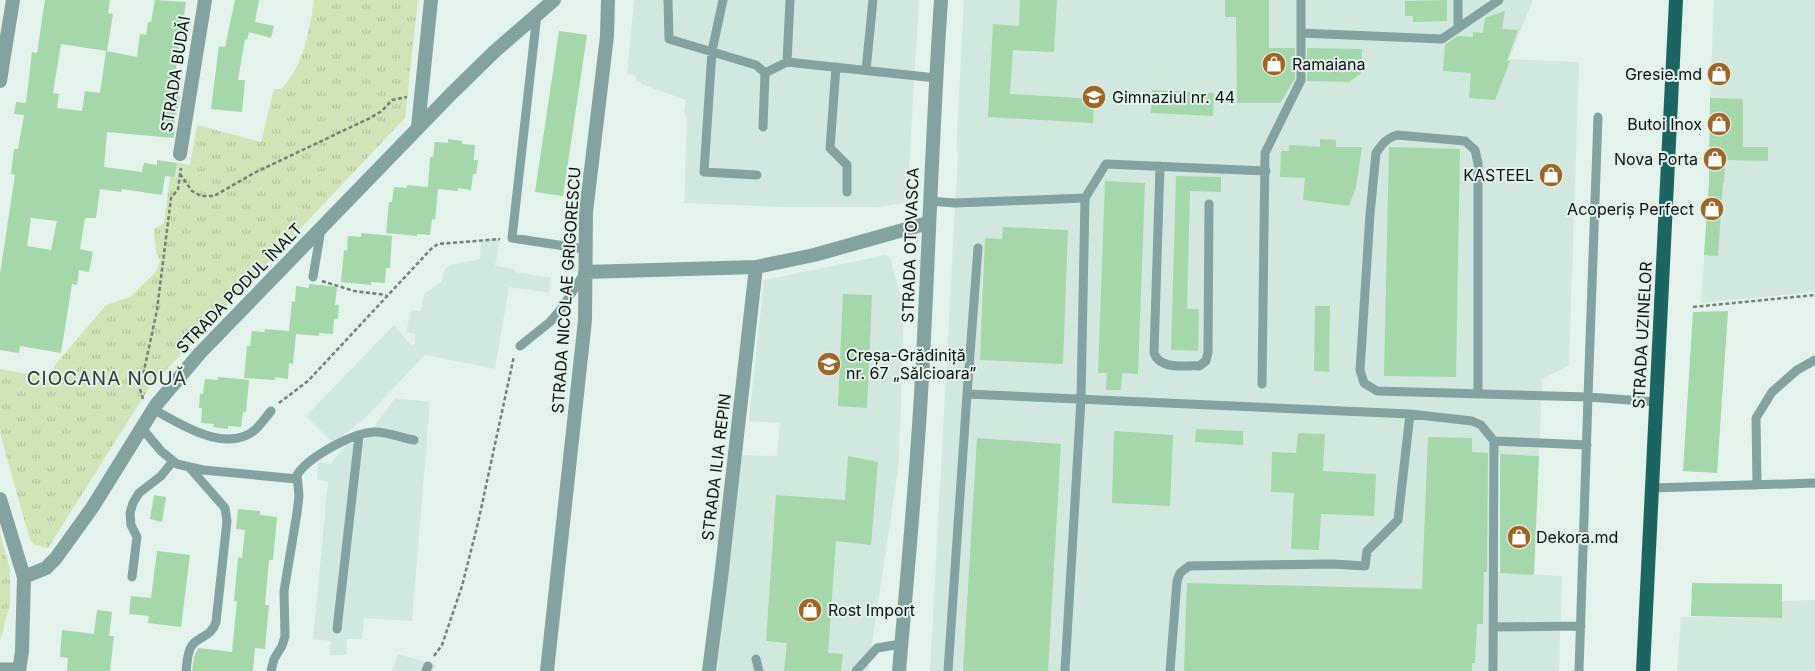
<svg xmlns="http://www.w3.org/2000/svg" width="1815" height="671" font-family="Inter,sans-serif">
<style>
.built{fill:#d2e8df}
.park{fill:url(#park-tufts)}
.building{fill:#a4d7aa;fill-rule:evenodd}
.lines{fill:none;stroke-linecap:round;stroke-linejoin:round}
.path{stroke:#757f7b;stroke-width:2.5;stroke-dasharray:4 2.5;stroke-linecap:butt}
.service{stroke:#82a3a0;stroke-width:9}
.minor{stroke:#82a3a0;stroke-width:14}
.tertiary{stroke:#82a3a0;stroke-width:14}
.primary{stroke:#1c6560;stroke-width:14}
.labels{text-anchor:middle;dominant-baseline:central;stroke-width:4;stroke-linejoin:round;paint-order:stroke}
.poi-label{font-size:16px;fill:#0b100e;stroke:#e4f2ec;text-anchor:start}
.street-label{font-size:16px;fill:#0b100e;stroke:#e4f2ec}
.quarter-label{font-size:19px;letter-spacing:1px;fill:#303b36;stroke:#e4f2ec}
</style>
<defs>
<pattern id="park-tufts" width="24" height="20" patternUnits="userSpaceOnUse" patternTransform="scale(1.25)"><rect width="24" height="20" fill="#d0e4b6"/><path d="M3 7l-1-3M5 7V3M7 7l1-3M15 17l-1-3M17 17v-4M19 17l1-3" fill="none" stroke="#b1c39b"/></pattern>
</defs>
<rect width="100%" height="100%" fill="#e4f2ec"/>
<path class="built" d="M 634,0 L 919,0 L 907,203 L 877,207 L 784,207 L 684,203 L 687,117 L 684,111 L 686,100 L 641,84 L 641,82 L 636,81 L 636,75 L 627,74 Z
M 964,0 L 1533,0 L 1509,59 L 1579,62 L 1569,366 L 1542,379 L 1539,456 L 1494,454 L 1493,572 L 1562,576 L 1559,671 L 930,671 L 958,152 L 956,151 Z
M 1714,0 L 1815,0 L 1815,292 L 1701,303 L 1709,183 L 1710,98 Z
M 500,238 L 495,266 L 515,269 L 515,272 L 551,278 L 549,293 L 509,287 L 495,369 L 425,355 L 364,419 L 333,443 L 306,416 L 394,325 L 411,345 L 415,344 L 415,334 L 406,332 L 411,310 L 421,311 L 424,294 L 441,282 L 445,269 L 451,265 L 480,259 L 481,241 Z
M 886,255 L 890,258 L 904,307 L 899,462 L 868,671 L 717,671 L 742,455 L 777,456 L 780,423 L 749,421 L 764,280 Z
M 395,398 L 430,402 L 412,621 L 364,618 L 362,639 L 347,639 L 346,655 L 330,655 L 331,641 L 313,639 L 328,482 L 317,480 L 318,462 L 330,464 L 348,444 L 364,441 Z
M 1815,600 L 1815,671 L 1677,671 L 1681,617 L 1781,618 L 1782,601 Z
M 398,654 L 436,665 L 433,671 L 392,671 Z"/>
<path class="park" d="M 314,0 L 418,0 L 405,118 L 149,388 L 48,548 L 35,545 L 30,540 L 0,433 L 0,369 L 48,378 L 54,371 L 55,365 L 106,305 L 130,297 L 156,272 L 160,260 L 156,252 L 154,229 L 164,223 L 170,177 L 176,177 L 178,163 L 190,165 L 197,125 L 261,142 L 274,89 L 281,89 C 303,69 310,28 314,0 Z
M 0,532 L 10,570 L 10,604 L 0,641 Z"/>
<path class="building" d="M 45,0 L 110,0 L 108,13 L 113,14 L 107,51 L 61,44 L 53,93 L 59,94 L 57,108 L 82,111 L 85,91 L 100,93 L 106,51 L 137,57 L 140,34 L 146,35 L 148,22 L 151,22 L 155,0 L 186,2 L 172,95 L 180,97 L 174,125 L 175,125 L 174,138 L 107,132 L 104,167 L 142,172 L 144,163 L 157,165 L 157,160 L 177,163 L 175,177 L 165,176 L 162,195 L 122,189 L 121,192 L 100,189 L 96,218 L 85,218 L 80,249 L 93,252 L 89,272 L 79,270 L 77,285 L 72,284 L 61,353 L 20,346 L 19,353 L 0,350 L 0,274 L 15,175 L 11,174 L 14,149 L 18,149 L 24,115 L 14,114 L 16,102 L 26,103 L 32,52 L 37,53 ZM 31,218 L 57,221 L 51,250 L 27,246 Z
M 235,0 L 259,0 L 255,22 L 274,26 L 271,38 L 249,32 L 247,40 L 245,39 L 238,80 L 245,80 L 242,112 L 211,109 L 219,46 L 225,47 Z
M 1020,0 L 1057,0 L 1054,52 L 1013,50 L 1010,94 L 1094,99 L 1093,123 L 988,117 L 993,24 L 1019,26 Z
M 1225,0 L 1269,0 L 1269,48 L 1295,48 L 1295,79 L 1280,103 L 1237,103 L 1236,17 L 1225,17 Z
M 1447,0 L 1447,21 L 1413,22 L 1413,16 L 1405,16 L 1405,1 Z
M 1505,11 L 1502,29 L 1518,30 L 1507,61 L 1510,61 L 1495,100 L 1469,98 L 1471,73 L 1443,71 L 1445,45 L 1457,36 L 1473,37 L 1473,32 L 1483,33 L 1485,18 Z
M 559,31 L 587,35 L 563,196 L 535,192 Z
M 1307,48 L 1362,49 L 1361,73 L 1349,82 L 1307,81 Z
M 1152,90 L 1214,93 L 1213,116 L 1151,113 Z
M 1710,98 L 1743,99 L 1743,147 L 1768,147 L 1768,161 L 1725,160 L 1724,183 L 1723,183 L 1718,256 L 1704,255 L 1709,183 Z
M 448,139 L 462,141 L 462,144 L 475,145 L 474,160 L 478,160 L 476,174 L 473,174 L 471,190 L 458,188 L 458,191 L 438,189 L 435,220 L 432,219 L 430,235 L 417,234 L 417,236 L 386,233 L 389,202 L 392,202 L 394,187 L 407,188 L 407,185 L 428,187 L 430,157 L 433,157 L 435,142 L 448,143 Z
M 1320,139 L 1336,140 L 1336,147 L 1362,147 L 1356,187 L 1349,206 L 1303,200 L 1305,178 L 1280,177 L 1281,151 L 1289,151 L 1289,145 L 1320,147 Z
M 1389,147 L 1460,149 L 1456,377 L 1384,376 Z
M 1176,176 L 1221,177 L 1221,192 L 1190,191 L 1187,309 L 1199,309 L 1198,351 L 1171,350 Z
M 1105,181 L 1145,183 L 1138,374 L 1122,373 L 1121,390 L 1106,390 L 1107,373 L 1098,373 Z
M 1003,227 L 1068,230 L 1063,364 L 980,360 L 985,238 L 1002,239 Z
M 361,233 L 392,236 L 390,268 L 386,268 L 385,283 L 371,282 L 371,285 L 341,282 L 344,250 L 347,251 L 348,236 L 361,237 Z
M 309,284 L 337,287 L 335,305 L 339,305 L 338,319 L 334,319 L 333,334 L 319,333 L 319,336 L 296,334 L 293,364 L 289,363 L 288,379 L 275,377 L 275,380 L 244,378 L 247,346 L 250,346 L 252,331 L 264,332 L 265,329 L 289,331 L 292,301 L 295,302 L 296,286 L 309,288 Z
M 843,294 L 872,295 L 867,408 L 838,406 Z
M 1315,306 L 1330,306 L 1329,372 L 1314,371 Z
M 1728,311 L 1717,473 L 1683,471 L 1693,312 Z
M 218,377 L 249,380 L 246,412 L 243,412 L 241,427 L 228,426 L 228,429 L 213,427 L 214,424 L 201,423 L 202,408 L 199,408 L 200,394 L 203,394 L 205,379 L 218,380 Z
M 1196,429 L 1243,431 L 1243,445 L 1195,442 Z
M 1114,431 L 1173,435 L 1170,506 L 1112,503 Z
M 1298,433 L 1325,434 L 1323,471 L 1376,474 L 1374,516 L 1321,514 L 1319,550 L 1291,549 L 1294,493 L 1271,492 L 1272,452 L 1296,453 Z
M 1428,437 L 1472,438 L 1472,452 L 1488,453 L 1487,572 L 1484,572 L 1483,624 L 1477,624 L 1475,663 L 1472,663 L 1472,671 L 1184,671 L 1187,583 L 1422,589 Z
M 977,438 L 1061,444 L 1048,671 L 963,671 Z
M 1500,454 L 1539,456 L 1534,575 L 1500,573 Z
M 848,456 L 878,462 L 871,545 L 836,541 L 828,653 L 843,654 L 841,671 L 784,671 L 787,643 L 766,641 L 776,495 L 845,500 Z
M 154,495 L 166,497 L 162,522 L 150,519 Z
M 238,509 L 260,511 L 260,515 L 277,517 L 273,560 L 269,560 L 265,605 L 269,605 L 265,649 L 255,648 L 253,671 L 192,671 L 194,657 L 198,648 L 232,652 L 237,601 L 234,601 L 238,557 L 242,558 L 245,530 L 236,529 Z
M 157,551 L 190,555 L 181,627 L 148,623 L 149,616 L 129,614 L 131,596 L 151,598 Z
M 1692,583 L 1782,584 L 1782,618 L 1691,616 Z
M 97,610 L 112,612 L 109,636 L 114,636 L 110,671 L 67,671 L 68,658 L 60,657 L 62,630 L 94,634 Z"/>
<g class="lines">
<path class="path" d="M 180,174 L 192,191 L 201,196 L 214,196 L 254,173 L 370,118 L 382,111 L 392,100 L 407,97
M 322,281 L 354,291 L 386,295
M 1693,307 L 1815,295
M 143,399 L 140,389 L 157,310 L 171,198 L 178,189 L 181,168
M 279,403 L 308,381 L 431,249 L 438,244 L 500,239
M 434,656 L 442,645 L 462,586 L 478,523 L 514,356"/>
<path class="service" d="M 668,0 L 669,39 L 756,65 L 765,73
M 723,0 L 712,51 L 704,172 L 757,175
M 1301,0 L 1301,33 L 1442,39 L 1499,0
M 537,14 L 512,238 L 585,249
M 1458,28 L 1458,0
M 787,62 L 790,0
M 836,67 L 830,148 L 847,165 L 847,192
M 866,70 L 873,0
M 763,127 L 765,73 L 787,62 L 936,78
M 1160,166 L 1154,353 C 1160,370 1184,365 1199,366 L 1206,361 L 1208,352 L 1209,204
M 929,201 L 955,203 L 1085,198
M 978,248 L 967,394 L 1410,414 L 1472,421 L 1481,425 L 1494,441 L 1493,671
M 313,277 L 321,229
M 520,346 L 550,322 L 562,308 L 585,272
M 1262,384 L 1265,153 L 1301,80 L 1301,33
M 1478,394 L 1478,163 L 1475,150 L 1465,141 L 1397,135 C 1387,138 1382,144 1376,153 L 1370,214 L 1360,370 L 1364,383 L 1377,391 L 1588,397 L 1598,117
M 153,409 C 180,424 227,455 256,429 C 261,424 266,417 271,411
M 141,427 L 161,451 L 177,464 L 203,470 L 297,479
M 1494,441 L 1587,445
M 1757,485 L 1756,418 L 1772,392 L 1797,370 L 1815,360
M 1652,488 L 1815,483
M 132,577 L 137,537 L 131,525 L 130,513 L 133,503 L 139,493 L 161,476 L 173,461
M 1493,627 L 1581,626
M 337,629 L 359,436
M 756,659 L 759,671
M 0,667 L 20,667
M 186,671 C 187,664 187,654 191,647 C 197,636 211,638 216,622 L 227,521 L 225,508 L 190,468
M 271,671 L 274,659 L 282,646 L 285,636 L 284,591 L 297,513 L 299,496 L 297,475 C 308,457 354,432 375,432 C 388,432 402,438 414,440
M 426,671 L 428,666
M 856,671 L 877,648 L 901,644
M 948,671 L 967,394
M 1065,671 L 1081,399 L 1085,198 L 1106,164 L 1266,171
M 1170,671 L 1177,581 L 1180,573 L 1189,566 L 1333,564 L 1365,566 L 1367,551 L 1398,520 L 1410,414
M 1579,671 L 1588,397 L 1657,402"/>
<path class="minor" d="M 0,81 L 13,0
M 418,127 L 431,0
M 180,154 L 205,0
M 585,272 L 756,267 L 814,255 L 928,223
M 0,499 L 24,577 L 22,651 L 19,671
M 24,577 L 46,568 L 56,558 L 92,508 L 156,405 L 200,353 L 451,94 L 495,51 L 554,0
M 547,671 L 585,320 L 586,212 L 607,36 L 608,0
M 709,671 L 721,578 L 756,267"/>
<path class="tertiary" d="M 899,671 C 908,567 918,463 923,358 C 929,239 933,119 941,0"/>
<path class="primary" d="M 1643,671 L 1676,0"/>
</g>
<defs>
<g id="shop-disc" transform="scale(1.25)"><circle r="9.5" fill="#a06625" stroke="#e4f2ec"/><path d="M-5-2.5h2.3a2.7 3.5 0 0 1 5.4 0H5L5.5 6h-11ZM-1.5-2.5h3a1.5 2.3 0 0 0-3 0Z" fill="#fff"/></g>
<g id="school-disc" transform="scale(1.25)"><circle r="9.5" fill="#a06625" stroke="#e4f2ec"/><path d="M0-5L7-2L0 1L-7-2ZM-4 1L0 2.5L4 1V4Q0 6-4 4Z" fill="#fff"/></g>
</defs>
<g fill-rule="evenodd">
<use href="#shop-disc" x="1274" y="64"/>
<use href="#shop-disc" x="1719" y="74"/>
<use href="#school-disc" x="1094" y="97"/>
<use href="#shop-disc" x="1719" y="124"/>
<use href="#shop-disc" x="1715" y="159"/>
<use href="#shop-disc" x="1551" y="175"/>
<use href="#shop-disc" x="1712" y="209"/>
<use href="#school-disc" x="829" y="364"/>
<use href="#shop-disc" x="1519" y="537"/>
<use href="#shop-disc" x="810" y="610"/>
</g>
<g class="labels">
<g class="poi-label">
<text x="1292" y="64">Ramaiana</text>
<text x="1702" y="74" text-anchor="end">Gresie.md</text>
<text x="1112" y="97">Gimnaziul nr. 44</text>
<text x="1702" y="124" text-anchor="end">Butoi Inox</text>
<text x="1698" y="159" text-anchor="end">Nova Porta</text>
<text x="1534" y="175" text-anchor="end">KASTEEL</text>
<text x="1694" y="209" text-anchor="end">Acoperiș Perfect</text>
<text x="846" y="355">Creșa-Grădiniță<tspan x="846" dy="18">nr. 67 „Sălcioara”</tspan></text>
<text x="1536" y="537">Dekora.md</text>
<text x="828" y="610">Rost Import</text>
</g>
<g class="street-label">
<text transform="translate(175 74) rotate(-81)">STRADA BUDĂI</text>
<text transform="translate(910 245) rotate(-88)">STRADA OTOVASCA</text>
<text transform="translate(239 288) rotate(-46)">STRADA PODUL ÎNALT</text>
<text transform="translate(566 290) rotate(-86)">STRADA NICOLAE GRIGORESCU</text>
<text transform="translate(1642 335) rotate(-87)">STRADA UZINELOR</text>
<text transform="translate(716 467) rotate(-83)">STRADA ILIA REPIN</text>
</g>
<g class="quarter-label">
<text x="107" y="378">CIOCANA NOUĂ</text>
</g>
</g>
</svg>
